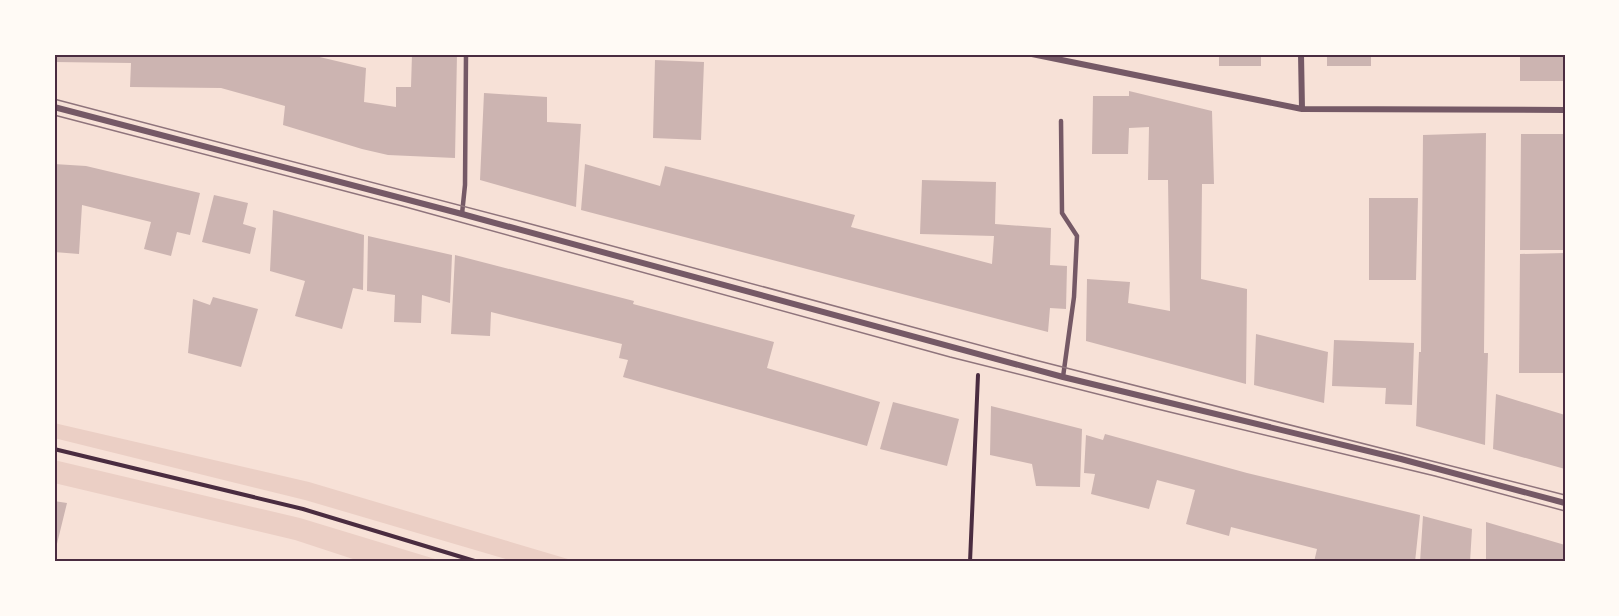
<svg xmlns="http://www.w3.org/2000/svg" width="1619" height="616" font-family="Signika,sans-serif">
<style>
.green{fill:#ebcfc5}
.building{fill:#ccb4b1}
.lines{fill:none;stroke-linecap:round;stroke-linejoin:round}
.path{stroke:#4a2c40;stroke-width:4}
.service{stroke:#755966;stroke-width:4.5}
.minor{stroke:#755966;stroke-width:6}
.tram{stroke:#8f747c;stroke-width:1.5}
.neatline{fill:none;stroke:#4a2c40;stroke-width:2}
</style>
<rect width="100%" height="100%" fill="#f7e1d7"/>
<path class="green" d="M 54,423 L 309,482 L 578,562 L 516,562 L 305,500 L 54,438 Z
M 54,460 L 300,518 L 445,562 L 362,562 L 295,540 L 54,483 Z"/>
<path class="building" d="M 54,54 L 307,54 L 366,68 L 364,102 L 396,107 L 396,87 L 411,87 L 412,54 L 457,54 L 455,158 L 388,155 L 362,149 L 283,125 L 285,106 L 221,88 L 130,87 L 131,63 L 54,62 Z
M 1219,54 L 1261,54 L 1261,66 L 1219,66 Z
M 1327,54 L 1371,54 L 1371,66 L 1327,66 Z
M 1520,54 L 1565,54 L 1565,81 L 1520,81 Z
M 655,60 L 704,62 L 701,140 L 653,138 Z
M 1129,91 L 1212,111 L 1214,184 L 1202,184 L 1201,279 L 1247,289 L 1246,384 L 1086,341 L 1087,279 L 1130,282 L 1128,303 L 1170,311 L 1168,180 L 1148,180 L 1149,127 L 1129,128 L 1128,154 L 1092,154 L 1093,96 L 1129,96 Z
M 484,93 L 547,97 L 547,122 L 581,124 L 576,207 L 480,180 Z
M 1486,133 L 1484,353 L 1488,353 L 1485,445 L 1416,426 L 1419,352 L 1421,352 L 1423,135 Z
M 1521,134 L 1565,134 L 1565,250 L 1520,250 Z
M 54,164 L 86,166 L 200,193 L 190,235 L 177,232 L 171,256 L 144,249 L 151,222 L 82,205 L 79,254 L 54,252 Z
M 585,164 L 660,186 L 665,166 L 855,215 L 851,227 L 992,264 L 994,236 L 920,234 L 922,180 L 996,182 L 995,224 L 1051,228 L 1050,265 L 1067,266 L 1066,309 L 1050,308 L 1048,332 L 581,210 Z
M 214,195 L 248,203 L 243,224 L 256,228 L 250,254 L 202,242 Z
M 1369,198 L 1418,198 L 1416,280 L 1369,280 Z
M 273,210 L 364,235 L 363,290 L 353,288 L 342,329 L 295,316 L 305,281 L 270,271 Z
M 368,236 L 452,255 L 450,303 L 422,295 L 421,323 L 394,322 L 395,295 L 367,291 Z
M 1565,253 L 1565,373 L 1519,373 L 1520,254 Z
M 455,255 L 634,301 L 633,304 L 774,342 L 767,368 L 880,402 L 867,446 L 623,377 L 628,360 L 619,358 L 622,344 L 491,312 L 490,336 L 451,334 Z
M 213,297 L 258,309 L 241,367 L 188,353 L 193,299 L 210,305 Z
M 1256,334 L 1328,352 L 1324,403 L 1254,385 Z
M 1334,340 L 1414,343 L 1412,405 L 1385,404 L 1386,388 L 1332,386 Z
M 1496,394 L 1565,415 L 1565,469 L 1493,449 Z
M 893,402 L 959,419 L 947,466 L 880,449 Z
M 991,406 L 1082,429 L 1080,487 L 1036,486 L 1032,464 L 990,455 Z
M 1105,434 L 1247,473 L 1420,515 L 1415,562 L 1314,562 L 1317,549 L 1231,527 L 1229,536 L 1186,524 L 1195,490 L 1157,480 L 1149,509 L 1091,494 L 1095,474 L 1084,473 L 1086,435 L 1103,440 Z
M 54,501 L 67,503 L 55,552 L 54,552 Z
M 1423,516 L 1472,529 L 1470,562 L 1420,562 Z
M 1486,522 L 1565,545 L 1565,562 L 1486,562 Z"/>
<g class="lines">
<path class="path" d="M 54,449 L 303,509 L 478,562
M 970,562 L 978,375"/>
<path class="service" d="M 1061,121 L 1062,213 L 1077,236 L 1074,297 L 1063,377
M 462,214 L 465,185 L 466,54"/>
<path class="minor" d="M 1032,54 L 1302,109 L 1565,110
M 1301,54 L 1302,109
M 54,107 L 462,214 L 1063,377 L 1401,459 L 1565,503"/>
<path class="tram" d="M 54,99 L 527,223 L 1035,360 L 1565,495
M 54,115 L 402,206 L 950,357 L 1149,407 L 1435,476 L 1565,511"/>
</g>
<rect width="1619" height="616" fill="none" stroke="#fffaf5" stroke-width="111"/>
<rect x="56" y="56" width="1508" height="504" class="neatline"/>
</svg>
